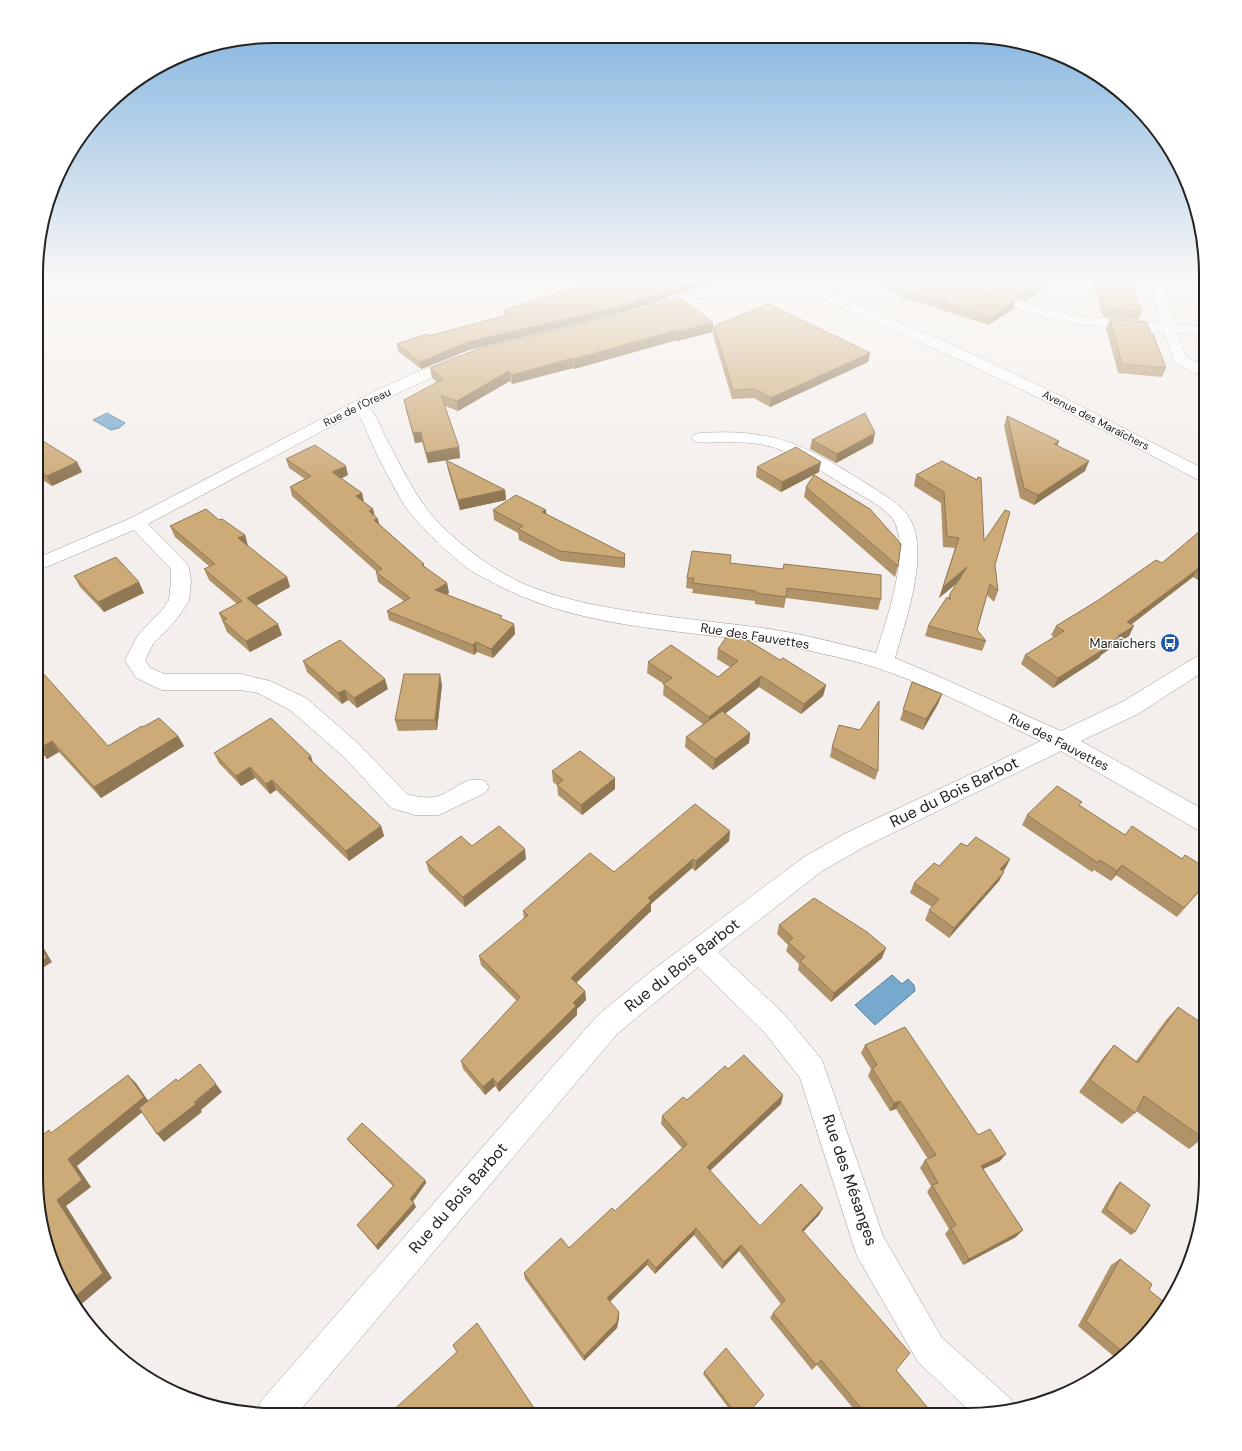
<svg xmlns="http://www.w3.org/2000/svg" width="1242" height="1451" font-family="'DM Sans',sans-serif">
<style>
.water{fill:#77a9ce;stroke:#5e819a}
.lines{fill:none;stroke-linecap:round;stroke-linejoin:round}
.minor-casing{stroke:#a19d9a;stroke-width:1}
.minor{fill:#fff;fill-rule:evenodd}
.wall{fill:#b09368}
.shaded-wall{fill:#907855}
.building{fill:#cdab79;stroke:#907855}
.labels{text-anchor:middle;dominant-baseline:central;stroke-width:3;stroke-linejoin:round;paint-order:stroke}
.far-street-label{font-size:11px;fill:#252322;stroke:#fff}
.street-label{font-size:13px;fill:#252322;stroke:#fff}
.poi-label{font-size:13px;fill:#252322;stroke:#fff;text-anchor:end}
.near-street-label{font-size:16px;fill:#252322;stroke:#fff}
.rim{fill:none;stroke:#252322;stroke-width:2}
</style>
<rect width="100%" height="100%" fill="#f4efec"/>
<path class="water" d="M 107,413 L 125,423 L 119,428 L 111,430 L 93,420 Z
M 892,975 L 902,984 L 908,979 L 914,985 L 915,991 L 875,1025 L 855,1005 Z"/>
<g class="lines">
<g class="minor-casing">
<path id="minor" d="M 727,280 L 746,280 L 745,283 L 659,312 L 649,312 L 647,309 L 649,306 Z
M 780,280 L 798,280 L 951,344 L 1057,394 L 1206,470 L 1206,482 L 1200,481 C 1064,408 925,340 781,283 Z
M 937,280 L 956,280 L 1045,309 L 1077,316 L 1161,323 L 1149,280 L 1161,280 L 1175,324 L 1206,327 L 1206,335 L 1178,333 L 1186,357 L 1206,367 L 1206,375 L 1195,373 L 1174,362 L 1164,332 L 1077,324 L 1036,315 L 938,283 Z
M 458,356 L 463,357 L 465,360 L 463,363 L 368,407 C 378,416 381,429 387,440 C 405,473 420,508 449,533 C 471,553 496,571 524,584 C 545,593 568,599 590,604 C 644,615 700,620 755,627 C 796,632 837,643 876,653 C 886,622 913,546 892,518 C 881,504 854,492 839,482 C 815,468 791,450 764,445 C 750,442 735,442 721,442 C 712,442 703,444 694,441 L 692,438 L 694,435 L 700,433 C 730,431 759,432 788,442 C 821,453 859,479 889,498 C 899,505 907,512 912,523 C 928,558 905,622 895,658 L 940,677 L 1061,731 L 1122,702 L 1199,655 L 1206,653 L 1206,670 L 1138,714 L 1081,741 L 1206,811 L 1206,833 L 1198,830 L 1061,751 L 864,847 L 822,871 L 718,952 L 785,1015 L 822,1060 L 883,1236 L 942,1338 L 1011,1399 L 1015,1409 L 974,1415 L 918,1362 L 857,1256 L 853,1244 L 800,1078 L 765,1033 L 698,967 L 617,1034 L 297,1414 L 256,1414 L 261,1401 L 597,1016 L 650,972 L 804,857 L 846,833 L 1041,741 C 975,710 909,673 837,657 C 810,651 782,644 755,641 C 666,629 570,626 490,581 C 482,577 473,573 466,567 C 446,551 412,520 400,498 C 389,478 378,458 369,437 C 365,428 363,419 356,413 L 148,524 L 187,564 L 189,568 L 191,581 L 189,601 L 176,620 L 153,644 L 145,660 L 150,668 L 165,674 L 241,674 L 270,681 L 306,698 L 360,745 L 407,794 C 416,797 426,798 435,797 C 453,793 465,774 485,781 L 489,787 L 485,793 L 439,815 L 415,815 L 391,808 L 344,757 L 290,710 L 258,693 L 241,690 L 162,690 L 155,687 L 136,678 L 125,660 L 138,635 L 162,610 L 169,600 L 171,581 L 171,569 L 134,530 L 37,571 L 37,558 L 131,518 L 371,393 L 412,374 Z"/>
</g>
<use href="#minor" class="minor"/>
</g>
<path class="wall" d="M 620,280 L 710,280 L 709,283 L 667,297 L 667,299 L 618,314 L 469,350 L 421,369 L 398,351 L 397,344 L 504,316 L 504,310 L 596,288 Z
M 867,280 L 949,280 L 1013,309 L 988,325 L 899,296 L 899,294 Z
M 961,280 L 1055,280 L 1025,301 Z
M 1092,280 L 1129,280 L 1142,312 L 1138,320 L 1103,317 Z
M 1110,319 L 1166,368 L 1162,377 L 1118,373 L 1106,328 Z
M 713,322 L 713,332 L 677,341 L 677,340 L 574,369 L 573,368 L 512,384 L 510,381 L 458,411 L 445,406 L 459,447 L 460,458 L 428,463 L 422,442 L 415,443 L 406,410 L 404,400 L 437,382 L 432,378 L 430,368 Z
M 714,326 L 870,353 L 868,362 L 770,407 L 754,398 L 732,399 L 713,335 Z
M 1007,416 L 1058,446 L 1089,461 L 1085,471 L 1034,505 L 1020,498 L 1004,426 Z
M 38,438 L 77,462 L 82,472 L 52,486 L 38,477 Z
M 812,440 L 873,443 L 836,463 L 810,449 Z
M 286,459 L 348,475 L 341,478 L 362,493 L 364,502 L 373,509 L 375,516 L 379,524 L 424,564 L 424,567 L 447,583 L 449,593 L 446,594 L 502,620 L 514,624 L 515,634 L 493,658 L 477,652 L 474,655 L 389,620 L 387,611 L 404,601 L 378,582 L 376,572 L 377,572 L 292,496 L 290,487 L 305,479 L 289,468 Z
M 446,460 L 505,490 L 506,500 L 460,510 L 448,470 Z
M 942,461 L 984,541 L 995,565 L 998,591 L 994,602 L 987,595 L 977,630 L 986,641 L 982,651 L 925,636 L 928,626 L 948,598 L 950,594 L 956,584 L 939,598 L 955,548 L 943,547 L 941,503 L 914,486 L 916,475 Z
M 757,467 L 819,472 L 781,492 L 756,477 Z
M 806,487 L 898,566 L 895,577 L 804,497 Z
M 493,510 L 546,510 L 546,514 L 625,554 L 625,565 L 624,568 L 561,561 L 519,540 L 518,533 L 494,520 Z
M 219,520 L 245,535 L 248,546 L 287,577 L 290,587 L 256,606 L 282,635 L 250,652 L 227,632 L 219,613 L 237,604 L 209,580 L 204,569 L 210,567 L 175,537 L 170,526 Z
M 1206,526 L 1206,573 L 1198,580 L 1193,577 L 1131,625 L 1129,636 L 1116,644 L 1114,646 L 1101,655 L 1099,658 L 1053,688 L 1021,664 L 1025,655 L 1054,637 L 1051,635 L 1056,626 L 1162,563 Z
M 730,563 L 881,599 L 878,610 L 786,598 L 784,608 L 755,604 L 755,601 L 692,593 L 693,589 L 686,588 L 687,578 Z
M 74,576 L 144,593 L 104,612 L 80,587 Z
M 718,649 L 780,660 L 826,685 L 823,696 L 801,714 L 759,687 L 725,714 L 750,733 L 749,743 L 713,770 L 685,747 L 686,737 L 703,724 L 663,695 L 664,684 L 647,673 L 648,662 L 718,677 L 730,667 L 717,659 Z
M 303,661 L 388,689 L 357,708 L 348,700 L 342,704 L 307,672 Z
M 37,665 L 43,673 L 108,746 L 143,727 L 178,736 L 184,746 L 101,798 L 59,752 L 47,759 L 37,746 Z
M 912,682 L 942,694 L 938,704 L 923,730 L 900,720 Z
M 442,685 L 437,730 L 398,731 L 395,720 Z
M 832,747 L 878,771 L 875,780 L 830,757 Z
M 214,753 L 313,763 L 381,826 L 384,836 L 349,861 L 276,790 L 270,794 L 255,778 L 241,786 L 219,763 Z
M 552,771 L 615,789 L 582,815 L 558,795 L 557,785 L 553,782 Z
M 1080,806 L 1125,835 L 1206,868 L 1206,884 L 1177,917 L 1116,875 L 1111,881 L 1094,870 L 1092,872 L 1022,825 L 1027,815 Z
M 730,831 L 729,841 L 695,871 L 692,868 L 651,904 L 651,911 L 576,982 L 585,991 L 586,1000 L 577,1009 L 577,1015 L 499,1092 L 495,1086 L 485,1095 L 463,1069 L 461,1061 L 517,1001 L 481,965 L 479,956 L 524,919 L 523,911 L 614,872 Z
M 472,846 L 526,859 L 465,907 L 429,872 L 426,862 Z
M 967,846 L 1010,859 L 1005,869 L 1003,871 L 999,881 L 949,938 L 925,920 L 929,910 L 932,907 L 910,893 L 914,883 L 939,866 Z
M 779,925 L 882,958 L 831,1002 L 798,970 L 799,964 L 786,951 L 788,945 L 777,934 Z
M 1178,1007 L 1199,1095 L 1203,1138 L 1189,1149 L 1136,1111 L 1135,1113 L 1122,1124 L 1079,1092 L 1103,1058 L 1114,1045 L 1136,1061 L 1166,1020 Z
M 865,1045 L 978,1135 L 1000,1161 L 983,1169 L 1016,1237 L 963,1265 L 945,1234 L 949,1229 L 927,1192 L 931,1186 L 920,1168 L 925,1160 L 928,1159 L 896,1109 L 890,1111 L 868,1076 L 871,1069 L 861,1053 Z
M 728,1069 L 783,1095 L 781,1104 L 710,1171 L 760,1226 L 819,1215 L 803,1232 L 896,1370 L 933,1414 L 858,1414 L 817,1365 L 812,1370 L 770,1318 L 773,1313 L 781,1304 L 739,1251 L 722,1269 L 694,1235 L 655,1274 L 647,1265 L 610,1302 L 619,1312 L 619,1318 L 617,1328 L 584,1361 L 525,1279 L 524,1273 L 569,1248 L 615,1211 L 682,1148 L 661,1124 L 662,1116 L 687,1100 Z
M 347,1139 L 425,1180 L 426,1183 L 413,1202 L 416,1207 L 378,1250 L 357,1225 L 393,1186 L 350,1143 Z
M 1120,1182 L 1135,1232 L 1131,1235 L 1101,1212 L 1116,1186 Z
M 1120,1259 L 1149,1290 L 1136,1345 L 1118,1360 L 1078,1326 L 1111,1265 Z
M 704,1372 L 748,1414 L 733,1414 L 703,1374 Z"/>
<path class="shaded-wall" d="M 698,280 L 710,280 L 709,283 L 667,297 L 667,299 L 618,314 L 469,350 L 421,369 L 420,362 L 468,342 L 666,291 Z
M 1047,280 L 1055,280 L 1025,301 L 1027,293 Z
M 1015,301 L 1013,309 L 988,325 L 991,318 Z
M 713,322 L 713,332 L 677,341 L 678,332 Z
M 677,330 L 677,340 L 574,369 L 574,359 Z
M 870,353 L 868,362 L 770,407 L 771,398 Z
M 573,358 L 573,368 L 512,384 L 512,375 Z
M 509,371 L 510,381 L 458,411 L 457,401 Z
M 421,432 L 422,442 L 415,443 L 413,433 Z
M 875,433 L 873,443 L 836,463 L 837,454 Z
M 1059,441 L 1056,451 L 1054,444 Z
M 459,447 L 460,458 L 428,463 L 426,453 Z
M 1089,461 L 1085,471 L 1034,505 L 1038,495 Z
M 77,462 L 82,472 L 52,486 L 47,476 Z
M 821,462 L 819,472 L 781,492 L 782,482 Z
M 346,466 L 348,475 L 335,482 L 332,472 Z
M 505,490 L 506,500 L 460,510 L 458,500 Z
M 362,493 L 364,503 L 356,496 Z
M 373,509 L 375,519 L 369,511 Z
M 546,510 L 547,520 L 542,512 Z
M 378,519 L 380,528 L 374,520 Z
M 245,535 L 248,546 L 242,549 L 238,538 Z
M 625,554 L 625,565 L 624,568 L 624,558 Z
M 967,567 L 963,578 L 939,598 L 943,587 Z
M 1199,568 L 1193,577 L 1122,631 L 1127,622 Z
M 1206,568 L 1206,573 L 1198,580 L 1204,570 Z
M 287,577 L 290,587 L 251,608 L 247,598 Z
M 139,582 L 144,593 L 104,612 L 98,602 Z
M 447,583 L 449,593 L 437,600 L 435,590 Z
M 278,624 L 282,635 L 250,652 L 246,641 Z
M 514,624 L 515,634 L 493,658 L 491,649 Z
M 1134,626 L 1129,636 L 1116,644 L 1114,646 L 1101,655 L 1099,658 L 1053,688 L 1058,678 L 1118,636 Z
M 476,642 L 477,652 L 474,655 L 473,645 Z
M 440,674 L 442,685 L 437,730 L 435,720 Z
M 761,676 L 759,687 L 708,727 L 709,717 Z
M 385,679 L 388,689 L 357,708 L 354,698 Z
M 826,685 L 823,696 L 801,714 L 804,704 Z
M 345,690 L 348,700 L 342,704 L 338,693 Z
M 942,694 L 938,704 L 923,730 L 926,719 Z
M 750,733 L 749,743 L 713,770 L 715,759 Z
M 178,736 L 184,746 L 101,798 L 94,787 Z
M 52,741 L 59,752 L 47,759 L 40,748 Z
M 311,756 L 314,766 L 308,758 Z
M 250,767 L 255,778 L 241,786 L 236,776 Z
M 615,778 L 615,789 L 582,815 L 581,805 Z
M 272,780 L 276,790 L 270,794 L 266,784 Z
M 381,826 L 384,836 L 349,861 L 346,851 Z
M 730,831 L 729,841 L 695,871 L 696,861 Z
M 525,849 L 526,859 L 465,907 L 463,897 Z
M 693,859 L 692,868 L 651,904 L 651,911 L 572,987 L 571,978 L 648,898 Z
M 1010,859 L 1005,869 L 995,879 L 1000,869 Z
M 1122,865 L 1116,875 L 1111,881 L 1117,871 Z
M 1004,872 L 999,881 L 949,938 L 954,928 Z
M 37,937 L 52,962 L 36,972 L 36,964 Z
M 886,948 L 882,958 L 831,1002 L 834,993 Z
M 585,991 L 586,1000 L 577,1009 L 577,1015 L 499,1092 L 497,1084 L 573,1003 Z
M 128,1075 L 136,1083 L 151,1105 L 77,1166 L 91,1187 L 66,1206 L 112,1278 L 77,1308 L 71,1300 L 57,1200 L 68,1159 Z
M 493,1078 L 495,1086 L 485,1095 L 483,1087 Z
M 216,1084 L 222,1092 L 201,1110 L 202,1112 L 164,1142 L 157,1134 Z
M 783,1095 L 781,1104 L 705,1175 L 707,1167 Z
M 900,1101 L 896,1109 L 890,1111 L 894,1103 Z
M 1006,1154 L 1000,1161 L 975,1173 L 981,1166 Z
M 425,1180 L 426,1183 L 412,1202 L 410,1199 Z
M 414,1203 L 416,1207 L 378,1250 L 376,1246 Z
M 823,1208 L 819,1215 L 798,1237 L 802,1230 Z
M 696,1228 L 694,1235 L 655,1274 L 656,1268 Z
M 1023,1230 L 1016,1237 L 963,1265 L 969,1259 Z
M 741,1245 L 739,1251 L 722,1269 L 724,1262 Z
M 648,1259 L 647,1265 L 607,1304 L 607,1298 Z
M 619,1312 L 619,1318 L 617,1328 L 584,1361 L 584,1356 Z"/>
<path class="building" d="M 620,280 L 698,280 L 666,291 L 668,292 L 618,307 L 468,342 L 420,362 L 397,344 L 427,334 L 429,336 L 511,314 L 504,310 L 588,283 L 596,288 Z
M 886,280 L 949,280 L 1015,301 L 991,318 L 900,288 L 902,287 Z
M 986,280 L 1047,280 L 1027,293 Z
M 1097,280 L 1129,280 L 1142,312 L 1106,309 Z
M 680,298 L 713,322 L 678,332 L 677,330 L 574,359 L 573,358 L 512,375 L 509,371 L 457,401 L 441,395 L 459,447 L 426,453 L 421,432 L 413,433 L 404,400 L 443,379 L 430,368 L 478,349 L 627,313 Z
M 769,304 L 870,353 L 771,398 L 755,389 L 733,390 L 714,326 Z
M 1110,319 L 1147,322 L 1151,334 L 1153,334 L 1166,368 L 1122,364 Z
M 865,413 L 875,433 L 837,454 L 812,440 Z
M 1007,416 L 1059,441 L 1054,444 L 1089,461 L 1038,495 L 1024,488 Z
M 38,438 L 77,462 L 47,476 L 38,470 Z
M 315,445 L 346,466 L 332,472 L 362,493 L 356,496 L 373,509 L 369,511 L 378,519 L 374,520 L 424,564 L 422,565 L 447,583 L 435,590 L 502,616 L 500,618 L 514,624 L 491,649 L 476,642 L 473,645 L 387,611 L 410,598 L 376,572 L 382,569 L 290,487 L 311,476 L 286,459 Z
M 796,447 L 821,462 L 782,482 L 757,467 Z
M 446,460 L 505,490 L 458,500 Z
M 942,461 L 977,480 L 978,477 L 981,478 L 984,541 L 1005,510 L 1010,512 L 995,565 L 998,591 L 990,584 L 977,630 L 986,641 L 928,626 L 947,597 L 950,600 L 950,594 L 967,567 L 943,587 L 959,538 L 947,536 L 944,492 L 916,475 Z
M 814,475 L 870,509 L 901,544 L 898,566 L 806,487 Z
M 516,495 L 546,510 L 542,512 L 625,554 L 624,558 L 560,551 L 518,529 L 523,526 L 493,510 Z
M 206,509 L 219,520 L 222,519 L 245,535 L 238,538 L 287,577 L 247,598 L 278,624 L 246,641 L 223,621 L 227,619 L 219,613 L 242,601 L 204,569 L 215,564 L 170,526 Z
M 1206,526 L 1206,568 L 1204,570 L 1199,568 L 1127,622 L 1134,626 L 1118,636 L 1119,637 L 1102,648 L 1104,649 L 1058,678 L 1025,655 L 1064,631 L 1056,626 L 1097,601 L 1156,560 L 1162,563 Z
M 692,551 L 731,555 L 730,563 L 783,569 L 784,564 L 881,575 L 881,599 L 787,588 L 786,597 L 756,593 L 756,591 L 693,583 L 694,578 L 687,578 Z
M 116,557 L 139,582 L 98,602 L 74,576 Z
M 731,630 L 780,660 L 783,658 L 826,685 L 804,704 L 761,676 L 709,717 L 663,684 L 672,678 L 648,662 L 671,645 L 718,677 L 738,661 L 718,649 Z
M 340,640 L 385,679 L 354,698 L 345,690 L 338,693 L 303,661 Z
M 37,665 L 43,673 L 108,746 L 142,726 L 143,727 L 159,718 L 178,736 L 94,787 L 52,741 L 40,748 L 37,745 Z
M 404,674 L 440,674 L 435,720 L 395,720 Z
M 912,682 L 942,694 L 926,719 L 903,710 Z
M 879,701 L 878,771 L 832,747 L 839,725 L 860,730 Z
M 722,711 L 750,733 L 715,759 L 686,737 Z
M 271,718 L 311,756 L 308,758 L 381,826 L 346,851 L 272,780 L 266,784 L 250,767 L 236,776 L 214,753 Z
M 580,751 L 615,778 L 581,805 L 557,785 L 563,780 L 552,771 Z
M 1057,786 L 1082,802 L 1079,805 L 1125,835 L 1132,826 L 1182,859 L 1185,855 L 1206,868 L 1206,883 L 1184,908 L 1122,865 L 1117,871 L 1100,860 L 1098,863 L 1027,815 Z
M 695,804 L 730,831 L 696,861 L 693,859 L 648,898 L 651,901 L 571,978 L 585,991 L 573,1003 L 576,1006 L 497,1084 L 493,1078 L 483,1087 L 461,1061 L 520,997 L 479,956 L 528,915 L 523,911 L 590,853 L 614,872 Z
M 499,826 L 525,849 L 463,897 L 426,862 L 461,836 L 472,846 Z
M 976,837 L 1010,859 L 1000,869 L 1004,872 L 954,928 L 929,910 L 939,899 L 914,883 L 934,863 L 939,866 L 961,843 L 967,846 Z
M 814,898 L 867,932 L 886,948 L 834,993 L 800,961 L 805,957 L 788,942 L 793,938 L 779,925 Z
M 37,939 L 47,958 L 36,964 Z
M 1178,1007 L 1206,1026 L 1206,1084 L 1199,1095 L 1206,1100 L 1206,1133 L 1203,1138 L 1144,1096 L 1135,1113 L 1090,1080 L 1114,1045 L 1138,1063 Z
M 905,1027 L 978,1135 L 990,1129 L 1006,1154 L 981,1166 L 1023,1230 L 969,1259 L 951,1228 L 956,1225 L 932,1185 L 938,1183 L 925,1160 L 936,1155 L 900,1101 L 894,1103 L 872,1068 L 877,1065 L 865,1045 Z
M 744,1055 L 783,1095 L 707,1167 L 760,1226 L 801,1184 L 823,1208 L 802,1230 L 910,1353 L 896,1370 L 933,1414 L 866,1414 L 821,1360 L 816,1365 L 773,1313 L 785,1300 L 741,1245 L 724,1262 L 696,1228 L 656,1268 L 648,1259 L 607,1298 L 619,1312 L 617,1322 L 584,1356 L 524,1273 L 561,1238 L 569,1248 L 612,1208 L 615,1211 L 687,1144 L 662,1116 L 683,1097 L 687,1100 L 725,1066 L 728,1069 Z
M 200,1064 L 216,1084 L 194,1102 L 196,1104 L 157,1134 L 139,1108 L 176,1079 L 178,1081 Z
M 128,1075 L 144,1097 L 68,1159 L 82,1180 L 57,1200 L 103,1273 L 71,1300 L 68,1296 L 44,1239 L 36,1177 L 36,1140 L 49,1130 L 51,1133 Z
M 362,1123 L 425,1180 L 410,1199 L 414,1203 L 376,1246 L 357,1225 L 394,1185 L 347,1139 Z
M 1120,1182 L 1150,1205 L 1135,1232 L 1106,1209 Z
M 1120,1259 L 1152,1284 L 1149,1290 L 1168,1305 L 1166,1309 L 1136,1345 L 1125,1354 L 1086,1321 Z
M 477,1323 L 538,1414 L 389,1414 L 457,1352 L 453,1345 Z
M 726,1348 L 764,1395 L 747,1414 L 736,1414 L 704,1372 Z"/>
<linearGradient id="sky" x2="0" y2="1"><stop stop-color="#7bb0de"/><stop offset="0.58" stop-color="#faf8f6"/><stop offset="1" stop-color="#faf8f6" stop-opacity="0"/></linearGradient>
<rect width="1242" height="483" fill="url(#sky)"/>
<defs>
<g id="bus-disc" transform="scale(1)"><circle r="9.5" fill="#1f57a9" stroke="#fff"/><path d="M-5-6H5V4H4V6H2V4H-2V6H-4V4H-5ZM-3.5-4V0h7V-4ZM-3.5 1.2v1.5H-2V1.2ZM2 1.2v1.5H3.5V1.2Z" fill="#fff"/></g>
</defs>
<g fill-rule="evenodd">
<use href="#bus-disc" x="1170" y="643"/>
</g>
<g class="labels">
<g class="far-street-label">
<text transform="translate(357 407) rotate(-26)">Rue de l'Oreau</text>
<text transform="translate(1096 420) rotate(27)">Avenue des Maraîchers</text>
</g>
<g class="street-label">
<text transform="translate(755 636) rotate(9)">Rue des Fauvettes</text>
<text transform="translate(1059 742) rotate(27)">Rue des Fauvettes</text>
</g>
<g class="poi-label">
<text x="1156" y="643">Maraîchers</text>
</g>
<g class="near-street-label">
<text transform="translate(954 792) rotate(-26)">Rue du Bois Barbot</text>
<text transform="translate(682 965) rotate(-38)">Rue du Bois Barbot</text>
<text transform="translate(850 1180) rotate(71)">Rue des Mésanges</text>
<text transform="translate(458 1198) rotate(-49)">Rue du Bois Barbot</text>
</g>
</g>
<path d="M0 0H1242V1451H0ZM274 43H968A231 231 0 0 1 1199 274V1177A231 231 0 0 1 968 1408H274A231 231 0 0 1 43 1177V274A231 231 0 0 1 274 43Z" fill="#fff" fill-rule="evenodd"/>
<path class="rim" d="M274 43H968A231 231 0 0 1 1199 274V1177A231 231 0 0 1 968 1408H274A231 231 0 0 1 43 1177V274A231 231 0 0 1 274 43Z"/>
</svg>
